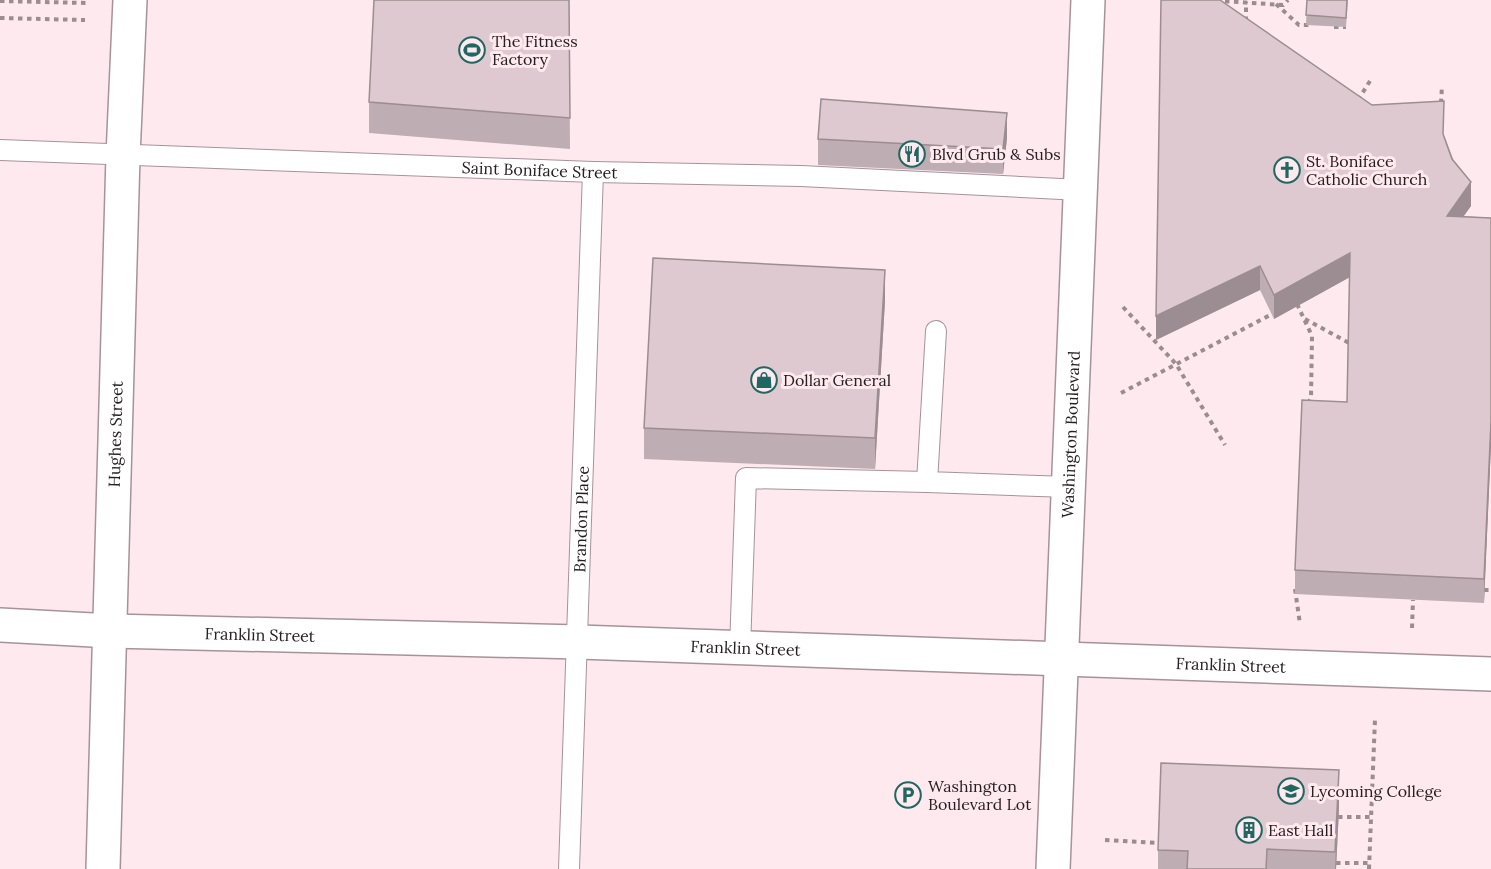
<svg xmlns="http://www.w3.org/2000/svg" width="1491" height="869" font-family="Lora,serif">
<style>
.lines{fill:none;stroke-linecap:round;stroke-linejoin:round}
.lane-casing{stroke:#a69399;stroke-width:22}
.street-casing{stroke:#a69399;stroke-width:36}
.secondary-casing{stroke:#a69399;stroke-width:36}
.primary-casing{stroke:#a69399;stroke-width:36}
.path{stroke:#9b8c90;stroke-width:4;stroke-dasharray:4.5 4.5;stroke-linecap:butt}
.lane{stroke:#fff;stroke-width:20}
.street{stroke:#fff;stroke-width:33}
.secondary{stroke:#fff;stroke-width:33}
.primary{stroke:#fff;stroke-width:33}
.wall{fill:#beadb2}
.shaded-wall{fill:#9b8d91}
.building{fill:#ddc9cf;stroke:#9b8d91;stroke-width:1.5}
.labels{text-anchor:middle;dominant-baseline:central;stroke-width:6;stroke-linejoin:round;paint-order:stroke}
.poi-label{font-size:16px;fill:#272022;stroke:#fee9ef;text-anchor:start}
.street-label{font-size:16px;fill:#272022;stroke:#fee9ef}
</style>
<rect width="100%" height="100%" fill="#fee9ef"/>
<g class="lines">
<g class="lane-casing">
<g id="lane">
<path id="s1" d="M 0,150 L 593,172 L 801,176 L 1081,190"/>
<path d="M 936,331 L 927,482 L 1069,487"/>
<path d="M 740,648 L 746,478 L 927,482"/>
<path id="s2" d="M 569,869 L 593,172"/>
</g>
</g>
<g class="street-casing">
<g id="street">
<path id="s3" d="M 0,625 L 111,631 L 579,642 L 1063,659"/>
<path id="s4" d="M 103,869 L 123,156 L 130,0"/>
</g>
</g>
<g class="secondary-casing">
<g id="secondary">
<path id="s5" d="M 1063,659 L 1491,674"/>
</g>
</g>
<g class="primary-casing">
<g id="primary">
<path id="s6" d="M 1053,869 L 1088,0"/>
</g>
</g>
<path class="path" d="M 1207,0 L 1283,5 L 1288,0
M 0,1 L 87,3
M 1276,4 L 1299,25 L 1309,25
M 0,18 L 85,20
M 1246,21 L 1246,2
M 1334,27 L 1346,27
M 1358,100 L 1370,81
M 1441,103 L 1442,86
M 1297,304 L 1312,336 L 1311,398 L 1308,403
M 1123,307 L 1176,364 L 1225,445
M 1305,319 L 1351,344
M 1121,393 L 1276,312
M 1295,589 L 1300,624
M 1484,590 L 1491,590
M 1412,628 L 1413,600
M 1338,817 L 1371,817
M 1105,840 L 1159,843
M 1336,863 L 1369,863
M 1369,869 L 1375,719"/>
<use href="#lane" class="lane"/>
<use href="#street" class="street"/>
<use href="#secondary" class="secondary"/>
<use href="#primary" class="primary"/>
</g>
<path class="wall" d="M 569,0 L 570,149 L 369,133 L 369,102 Z
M 1307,0 L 1348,0 L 1346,27 L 1306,25 Z
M 1372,105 L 1444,135 L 1471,206 L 1463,216 L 1491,218 L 1491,445 L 1484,603 L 1295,594 L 1295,570 L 1347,402 L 1350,277 L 1274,319 L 1260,290 L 1156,340 Z
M 1007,138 L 1003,174 L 818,165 L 818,139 Z
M 885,301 L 875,469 L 644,459 L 644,428 Z
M 1339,808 L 1336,869 L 1158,869 L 1158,850 Z"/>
<path class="shaded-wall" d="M 1007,113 L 1007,138 L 1003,174 L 1003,149 Z
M 1471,182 L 1471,206 L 1447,240 L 1447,216 Z
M 1350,253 L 1350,277 L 1274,319 L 1274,295 Z
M 1260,266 L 1260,290 L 1156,340 L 1156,316 Z
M 885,270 L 885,301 L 875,469 L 875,438 Z
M 1491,421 L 1491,445 L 1484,603 L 1484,579 Z
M 1339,770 L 1339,808 L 1336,869 L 1335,869 Z"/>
<path class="building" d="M 374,0 L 569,0 L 570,118 L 369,102 Z
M 1161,0 L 1220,0 L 1372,105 L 1444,101 L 1443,134 L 1452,159 L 1471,182 L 1447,216 L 1491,218 L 1491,421 L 1484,579 L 1295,570 L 1302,400 L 1347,402 L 1350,253 L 1274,295 L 1260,266 L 1156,316 Z
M 1307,0 L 1347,0 L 1346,18 L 1306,15 Z
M 821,99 L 1007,113 L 1003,149 L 818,139 Z
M 653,258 L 885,270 L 875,438 L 644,428 Z
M 1161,763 L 1339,770 L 1335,852 L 1267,849 L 1266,869 L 1187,869 L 1188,851 L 1158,850 Z"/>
<defs>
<g id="stadium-ring" transform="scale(1.35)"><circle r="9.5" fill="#fee9ef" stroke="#1e6861" stroke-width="1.5"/><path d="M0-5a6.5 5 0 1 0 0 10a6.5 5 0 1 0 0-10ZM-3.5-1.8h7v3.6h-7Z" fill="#1e6861"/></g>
<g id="restaurant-ring" transform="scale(1.35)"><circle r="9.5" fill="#fee9ef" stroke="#1e6861" stroke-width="1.5"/><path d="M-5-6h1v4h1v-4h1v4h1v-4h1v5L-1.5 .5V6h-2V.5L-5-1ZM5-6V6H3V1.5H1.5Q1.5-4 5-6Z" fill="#1e6861"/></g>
<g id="church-ring" transform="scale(1.35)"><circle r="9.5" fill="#fee9ef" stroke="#1e6861" stroke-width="1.5"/><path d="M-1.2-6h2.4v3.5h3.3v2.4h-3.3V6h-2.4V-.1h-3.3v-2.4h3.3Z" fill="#1e6861"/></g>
<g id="shop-ring" transform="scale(1.35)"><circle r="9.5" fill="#fee9ef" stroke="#1e6861" stroke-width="1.5"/><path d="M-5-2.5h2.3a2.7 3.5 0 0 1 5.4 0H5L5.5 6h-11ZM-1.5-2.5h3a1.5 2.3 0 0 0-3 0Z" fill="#1e6861"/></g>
<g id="university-ring" transform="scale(1.35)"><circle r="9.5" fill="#fee9ef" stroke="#1e6861" stroke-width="1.5"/><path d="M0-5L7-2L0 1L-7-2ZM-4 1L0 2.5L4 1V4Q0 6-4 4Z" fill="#1e6861"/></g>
<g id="parking-ring" transform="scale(1.35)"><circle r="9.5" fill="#fee9ef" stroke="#1e6861" stroke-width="1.5"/><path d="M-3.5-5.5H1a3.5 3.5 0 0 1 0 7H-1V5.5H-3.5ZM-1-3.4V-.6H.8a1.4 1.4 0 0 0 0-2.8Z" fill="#1e6861"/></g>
<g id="building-ring" transform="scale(1.35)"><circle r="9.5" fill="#fee9ef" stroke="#1e6861" stroke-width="1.5"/><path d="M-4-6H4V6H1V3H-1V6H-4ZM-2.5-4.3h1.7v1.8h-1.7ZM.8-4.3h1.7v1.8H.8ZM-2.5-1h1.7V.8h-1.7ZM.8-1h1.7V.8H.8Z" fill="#1e6861"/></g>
</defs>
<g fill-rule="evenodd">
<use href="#stadium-ring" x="472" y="50"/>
<use href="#restaurant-ring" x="912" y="154"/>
<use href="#church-ring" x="1287" y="170"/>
<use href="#shop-ring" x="764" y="380"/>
<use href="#university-ring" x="1291" y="791"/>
<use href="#parking-ring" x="908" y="795"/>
<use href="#building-ring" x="1249" y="830"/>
</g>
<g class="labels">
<g class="poi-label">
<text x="492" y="41">The Fitness<tspan x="492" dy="18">Factory</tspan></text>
<text x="932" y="154">Blvd Grub &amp; Subs</text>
<text x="1306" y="161">St. Boniface<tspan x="1306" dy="18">Catholic Church</tspan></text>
<text x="783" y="380">Dollar General</text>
<text x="928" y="786">Washington<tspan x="928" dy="18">Boulevard Lot</tspan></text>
<text x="1310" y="791">Lycoming College</text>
<text x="1268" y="830">East Hall</text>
</g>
<g class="street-label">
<text stroke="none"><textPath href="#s1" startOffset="540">Saint Boniface Street</textPath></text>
<text stroke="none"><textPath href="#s4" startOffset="435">Hughes Street</textPath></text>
<text stroke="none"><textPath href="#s6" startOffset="435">Washington Boulevard</textPath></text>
<text stroke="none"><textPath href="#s2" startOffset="350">Brandon Place</textPath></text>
<text stroke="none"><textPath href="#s3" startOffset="260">Franklin Street</textPath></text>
<text stroke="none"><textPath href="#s3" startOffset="746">Franklin Street</textPath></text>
<text stroke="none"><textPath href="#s5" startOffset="168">Franklin Street</textPath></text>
</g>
</g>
</svg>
